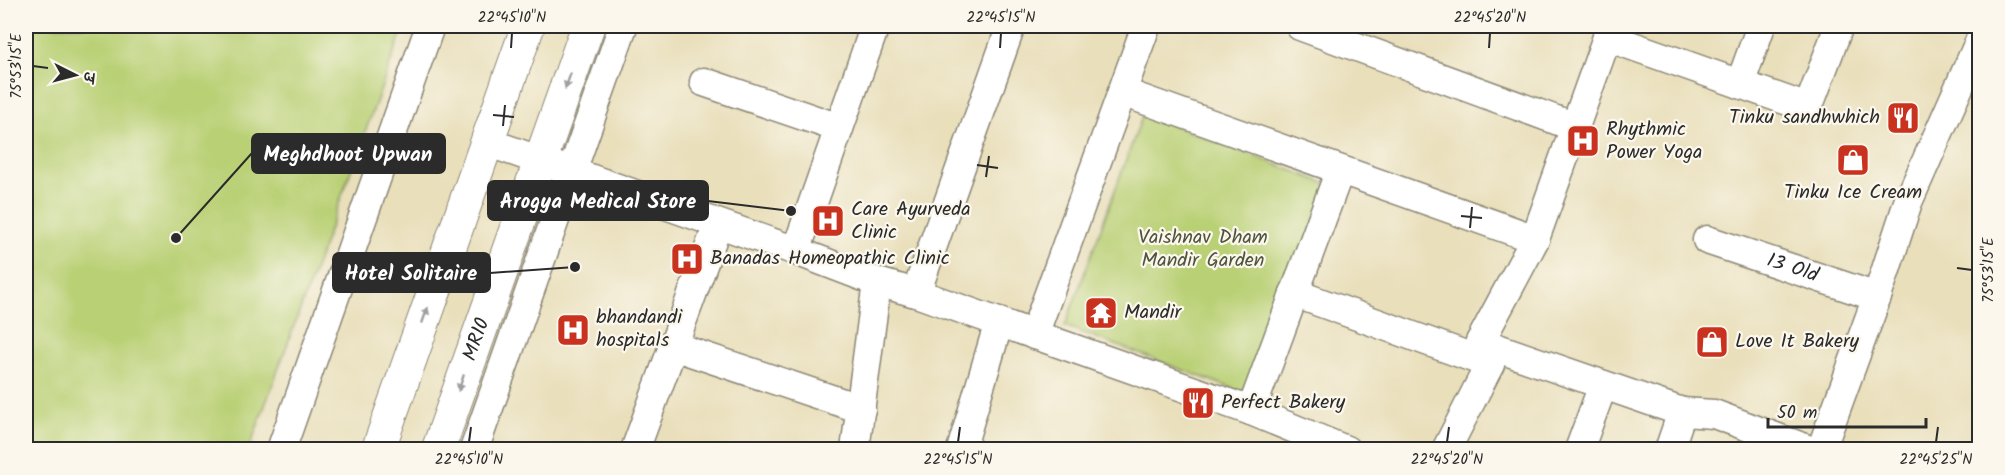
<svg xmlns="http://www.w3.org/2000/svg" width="2005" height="475" font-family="Kalam,'Playpen Sans Deva',sans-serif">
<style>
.green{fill:#b9d074;stroke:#727e50;stroke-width:1.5}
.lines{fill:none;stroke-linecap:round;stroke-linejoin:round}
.minor-casing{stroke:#8a8573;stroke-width:31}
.major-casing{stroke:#8a8573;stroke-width:35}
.minor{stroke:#fff;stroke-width:28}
.major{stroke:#fff;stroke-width:33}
.oneway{fill:#a0a0a0}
.ticks{fill:none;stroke:#2b2b2b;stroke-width:2}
.labels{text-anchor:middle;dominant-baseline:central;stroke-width:4.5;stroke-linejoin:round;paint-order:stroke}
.poi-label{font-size:20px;fill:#2b2b2b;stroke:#fbf7ec;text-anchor:start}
.park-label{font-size:20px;fill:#4e543d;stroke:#fbf7ec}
.street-label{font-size:20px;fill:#2b2b2b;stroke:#fbf7ec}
.leader{fill:none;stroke:#2b2b2b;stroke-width:2}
.callout-dot{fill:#2b2b2b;stroke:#fbf7ec;stroke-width:2}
.callout{fill:#2b2b2b;stroke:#2b2b2b;stroke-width:2}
.callout-label{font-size:21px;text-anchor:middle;font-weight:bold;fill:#fff}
.neatline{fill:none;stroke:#2b2b2b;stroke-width:2}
.ticks-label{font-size:15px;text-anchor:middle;fill:#2b2b2b}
</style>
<rect width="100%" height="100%" fill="#fbf7ec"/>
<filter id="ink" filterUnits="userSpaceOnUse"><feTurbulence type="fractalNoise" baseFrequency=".0167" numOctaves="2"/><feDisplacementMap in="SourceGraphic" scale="12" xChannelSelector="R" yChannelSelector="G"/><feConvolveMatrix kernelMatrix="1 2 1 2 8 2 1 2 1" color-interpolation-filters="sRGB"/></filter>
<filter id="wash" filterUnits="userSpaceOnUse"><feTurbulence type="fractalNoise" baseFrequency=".008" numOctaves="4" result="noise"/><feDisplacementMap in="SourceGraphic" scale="24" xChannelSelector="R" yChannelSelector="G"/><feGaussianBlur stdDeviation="1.35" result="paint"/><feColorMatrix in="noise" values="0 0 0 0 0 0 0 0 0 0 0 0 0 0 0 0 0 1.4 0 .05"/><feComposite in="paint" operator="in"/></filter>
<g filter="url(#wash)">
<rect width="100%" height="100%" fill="#e9dfbb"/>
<path class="green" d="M 26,26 L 404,26 L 249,449 L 26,449 Z
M 1143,114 L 1335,187 L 1258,394 L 1244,389 L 1242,392 L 1065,326 Z"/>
</g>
<g filter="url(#ink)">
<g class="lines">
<g class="minor-casing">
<g id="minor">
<path d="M 1300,26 L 1575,127"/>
<path d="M 1607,37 L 1808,108 L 1839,26"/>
<path d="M 704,82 L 839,128"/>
<path d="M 1740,84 L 1761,26"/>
<path d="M 1122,92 L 1535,239"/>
<path d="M 487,142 L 796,251 L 877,282 L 916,293 L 1251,411 L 1346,450"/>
<path id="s1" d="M 1707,240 L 1877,297"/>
<path d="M 796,251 L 875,26"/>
<path d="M 916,293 L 1011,26"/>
<path d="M 1294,293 L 1490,364"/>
<path d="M 1034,335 L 1146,26"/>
<path d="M 1480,342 L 1682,412 L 1669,450"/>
<path d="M 673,346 L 861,409"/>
<path d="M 1251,411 L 1340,170"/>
<path d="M 1682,412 L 1714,414 L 1810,450"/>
<path d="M 281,450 L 430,26"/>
<path d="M 474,450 L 623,26"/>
<path d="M 635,450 L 718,224"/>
<path d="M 855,450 L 877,282"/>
<path d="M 961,450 L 999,322"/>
<path d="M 1446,450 L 1490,364 L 1480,342 L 1535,239 L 1611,26"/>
<path d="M 1579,450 L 1603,385"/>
<path d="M 1821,450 L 1877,297 L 1908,202 L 1980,40"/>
</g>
</g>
<g class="major-casing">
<g id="major">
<path d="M 378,450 L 528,26"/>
<path id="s2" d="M 438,450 L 588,26"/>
</g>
</g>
<use href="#minor" class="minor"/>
<use href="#major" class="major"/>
</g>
<defs><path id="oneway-solid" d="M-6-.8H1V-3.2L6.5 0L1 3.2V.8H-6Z" transform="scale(1.5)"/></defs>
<g class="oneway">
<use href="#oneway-solid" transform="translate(568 81) rotate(109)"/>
<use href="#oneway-solid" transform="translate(425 315) rotate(-71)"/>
<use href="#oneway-solid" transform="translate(461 383) rotate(109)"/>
</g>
</g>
<path class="ticks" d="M 511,48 L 512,33M 1000,48 L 1001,33M 1489,48 L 1490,33M 33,66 L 48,68M 493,115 L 514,117M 503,126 L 505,105M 977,165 L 998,168M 986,177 L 989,156M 1461,216 L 1482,218M 1470,228 L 1472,207M 1957,268 L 1972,270M 469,442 L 471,427M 958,442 L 960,427M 1447,442 L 1449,427M 1936,442 L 1938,427"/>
<defs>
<g id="restaurant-square" transform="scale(1.725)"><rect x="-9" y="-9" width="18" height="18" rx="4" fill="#c8321e" stroke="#fbf7ec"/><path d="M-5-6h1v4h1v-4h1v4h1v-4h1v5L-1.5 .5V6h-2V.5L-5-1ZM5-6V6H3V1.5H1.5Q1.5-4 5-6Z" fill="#fff"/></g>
<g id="hospital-square" transform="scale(1.725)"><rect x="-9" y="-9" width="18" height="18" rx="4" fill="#c8321e" stroke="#fbf7ec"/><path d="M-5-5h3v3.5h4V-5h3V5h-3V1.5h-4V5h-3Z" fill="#fff"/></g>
<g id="shop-square" transform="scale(1.725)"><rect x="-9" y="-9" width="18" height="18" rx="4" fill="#c8321e" stroke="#fbf7ec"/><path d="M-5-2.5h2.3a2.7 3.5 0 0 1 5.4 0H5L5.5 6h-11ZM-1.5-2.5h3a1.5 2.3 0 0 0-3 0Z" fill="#fff"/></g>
<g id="temple-square" transform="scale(1.725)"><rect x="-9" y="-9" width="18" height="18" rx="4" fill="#c8321e" stroke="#fbf7ec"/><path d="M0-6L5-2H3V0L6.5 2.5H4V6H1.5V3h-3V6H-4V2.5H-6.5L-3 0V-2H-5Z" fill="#fff"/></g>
</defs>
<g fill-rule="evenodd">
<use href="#restaurant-square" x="1903" y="118"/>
<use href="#hospital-square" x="1583" y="141"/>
<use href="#shop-square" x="1853" y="160"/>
<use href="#hospital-square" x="828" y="221"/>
<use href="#hospital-square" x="687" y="259"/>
<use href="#temple-square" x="1101" y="313"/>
<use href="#hospital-square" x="573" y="330"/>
<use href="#shop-square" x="1712" y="342"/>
<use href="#restaurant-square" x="1198" y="403"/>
</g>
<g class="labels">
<g class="poi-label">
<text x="1880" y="118" text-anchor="end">Tinku sandhwhich</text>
<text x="1606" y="130">Rhythmic<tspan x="1606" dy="23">Power Yoga</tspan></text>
<text x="1853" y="193" text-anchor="middle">Tinku Ice Cream</text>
<text x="851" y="210">Care Ayurveda<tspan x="851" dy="23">Clinic</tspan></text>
<text x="710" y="259">Banadas Homeopathic Clinic</text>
<text x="1124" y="313">Mandir</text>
<text x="596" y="318">bhandandi<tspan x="596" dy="23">hospitals</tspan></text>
<text x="1735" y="342">Love It Bakery</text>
<text x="1221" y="403">Perfect Bakery</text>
</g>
<g class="park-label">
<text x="1203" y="238">Vaishnav Dham<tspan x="1203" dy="23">Mandir Garden</tspan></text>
</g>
<g class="street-label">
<text stroke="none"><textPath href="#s1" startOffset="90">13 Old</textPath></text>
<text stroke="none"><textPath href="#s2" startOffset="117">MR10</textPath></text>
</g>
</g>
<path class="leader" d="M176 238L252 153M791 211L708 201M575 267L490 273"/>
<g class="callout-dot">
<circle cx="176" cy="238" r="6"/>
<circle cx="791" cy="211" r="6"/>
<circle cx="575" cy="267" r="6"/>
</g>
<g class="callout">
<rect x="252" y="134" width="193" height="39" rx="6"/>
<rect x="488" y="181" width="220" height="39" rx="6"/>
<rect x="333" y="253" width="157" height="39" rx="6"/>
</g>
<g class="callout-label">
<text x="348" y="161">Meghdhoot Upwan</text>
<text x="598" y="208">Arogya Medical Store</text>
<text x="411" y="280">Hotel Solitaire</text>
</g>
<rect width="2005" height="475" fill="none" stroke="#fbf7ec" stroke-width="66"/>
<g transform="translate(75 75) rotate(96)" stroke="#fbf7ec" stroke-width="4.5" paint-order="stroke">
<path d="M0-4.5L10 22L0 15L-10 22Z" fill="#2b2b2b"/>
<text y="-9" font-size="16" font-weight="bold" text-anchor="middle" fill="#2b2b2b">उ</text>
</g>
<path d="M1768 418v9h158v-9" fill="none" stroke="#2b2b2b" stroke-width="3"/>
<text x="1777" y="418" font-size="18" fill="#2b2b2b" stroke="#fbf7ec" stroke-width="4.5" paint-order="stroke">50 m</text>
<rect x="33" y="33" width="1939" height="409" class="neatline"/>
<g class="ticks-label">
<text x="512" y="22">22°45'10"N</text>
<text x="1001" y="22">22°45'15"N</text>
<text x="1490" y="22">22°45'20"N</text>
<text transform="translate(16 66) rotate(-90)" y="5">75°53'15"E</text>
<text transform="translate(1988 270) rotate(-90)" y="5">75°53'15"E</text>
<text x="469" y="464">22°45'10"N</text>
<text x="958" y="464">22°45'15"N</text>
<text x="1447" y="464">22°45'20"N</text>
<text x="1936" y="464">22°45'25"N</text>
</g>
</svg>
